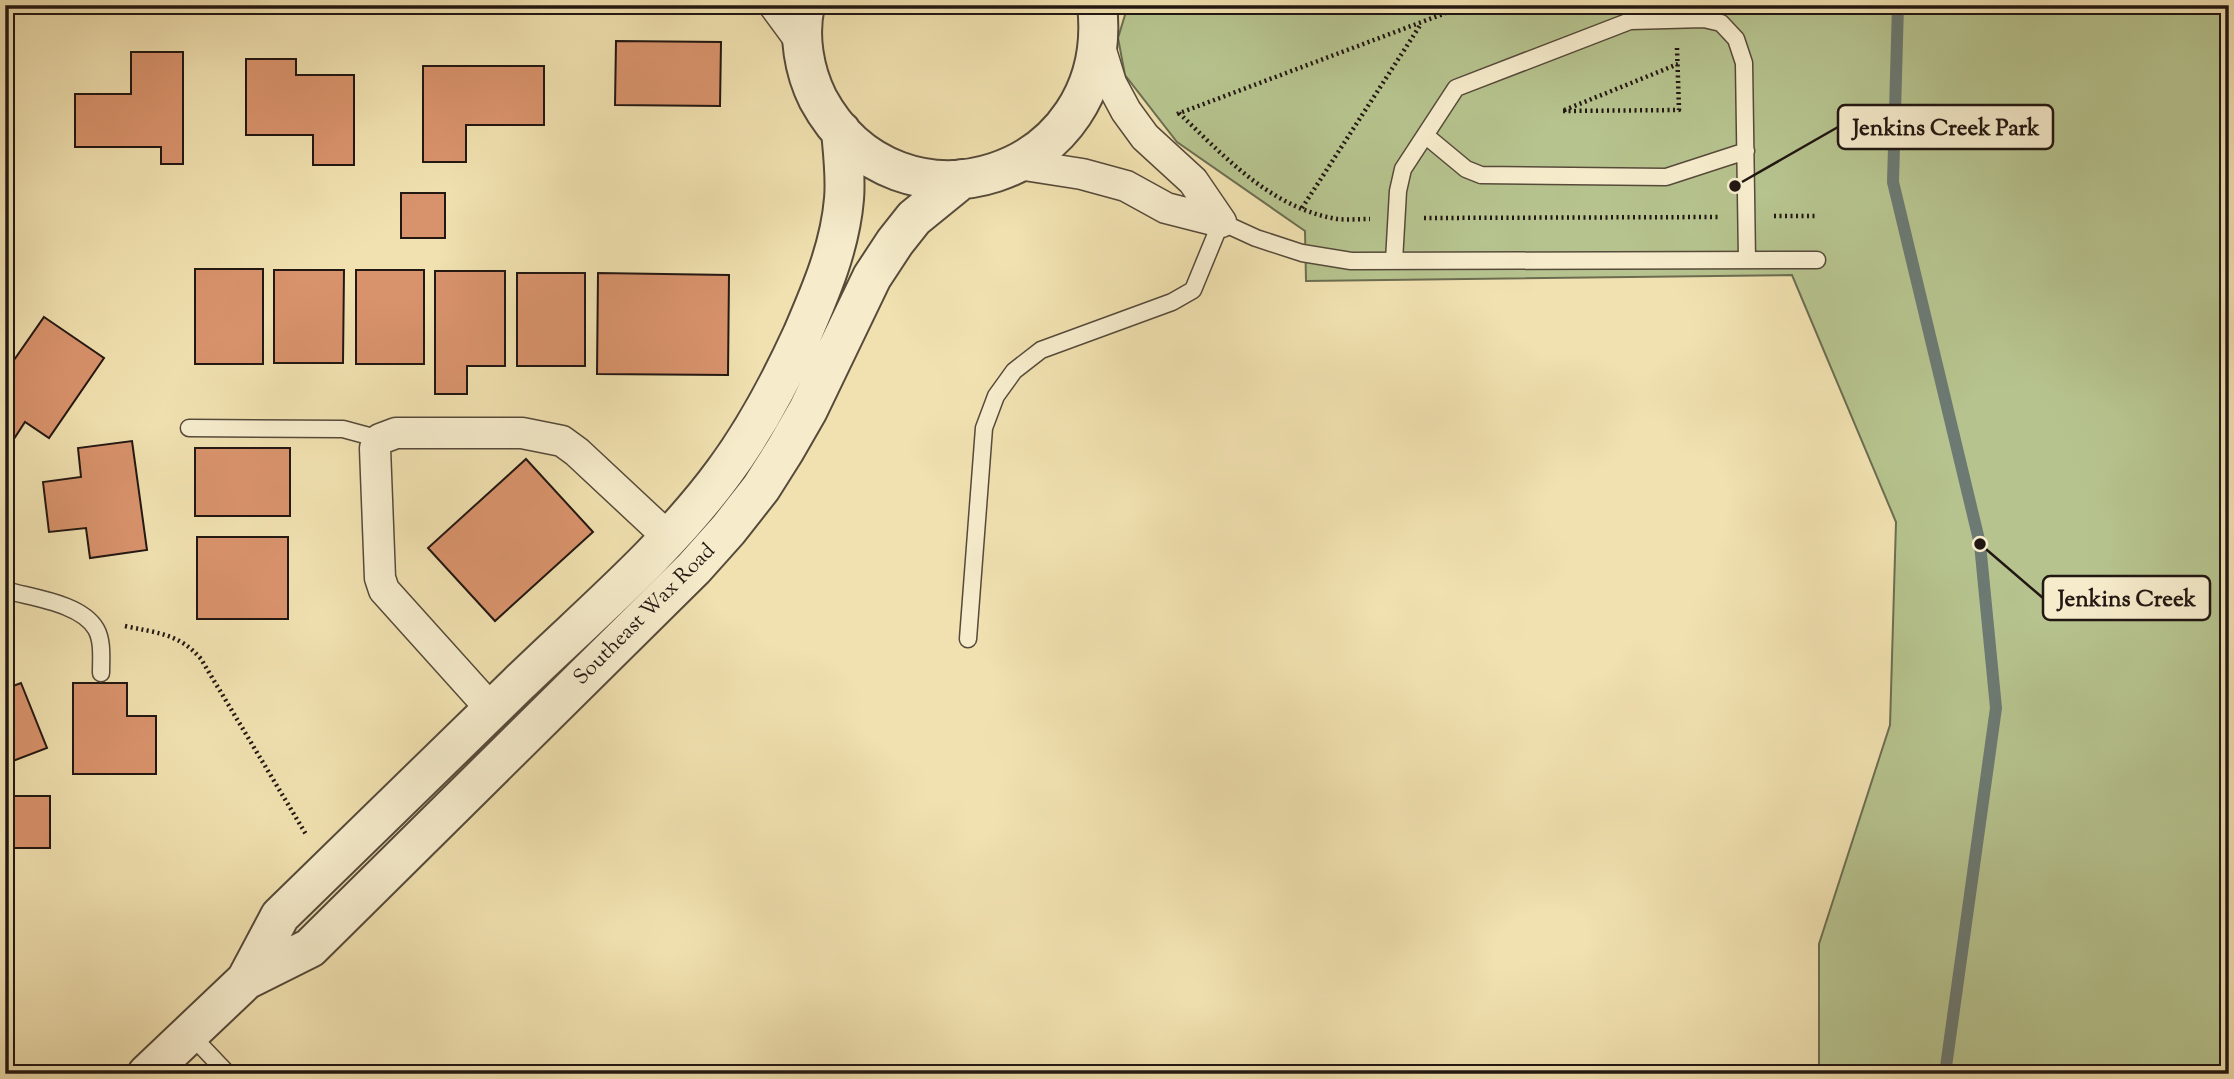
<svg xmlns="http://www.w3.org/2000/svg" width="2234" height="1079" font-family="'Sorts Mill Goudy',serif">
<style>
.green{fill:#b6c38e;stroke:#6c6d50;stroke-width:2}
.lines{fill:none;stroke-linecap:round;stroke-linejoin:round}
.stream{stroke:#6c7a73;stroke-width:12}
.building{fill:#d9936c;stroke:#221712;stroke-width:2}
.service-casing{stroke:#564a3a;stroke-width:19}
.minor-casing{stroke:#564a3a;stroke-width:33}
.tertiary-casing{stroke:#564a3a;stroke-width:42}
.path{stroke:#221712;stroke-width:4.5;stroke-dasharray:2 3.5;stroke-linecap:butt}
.service{stroke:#f6eccc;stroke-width:16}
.minor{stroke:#f6eccc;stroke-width:30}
.tertiary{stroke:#f6eccc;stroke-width:38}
.labels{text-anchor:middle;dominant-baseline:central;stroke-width:5;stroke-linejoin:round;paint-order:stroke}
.street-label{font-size:21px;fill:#221712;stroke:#f6eccc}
.leader{fill:none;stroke:#221712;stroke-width:2.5}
.callout-dot{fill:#221712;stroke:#f6eccc;stroke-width:2.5}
.callout{fill:#f6eccc;stroke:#221712;stroke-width:2.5}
.callout-label{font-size:23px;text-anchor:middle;font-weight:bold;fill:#221712}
</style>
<rect width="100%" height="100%" fill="#f1e1b0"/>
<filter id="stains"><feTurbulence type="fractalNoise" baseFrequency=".00286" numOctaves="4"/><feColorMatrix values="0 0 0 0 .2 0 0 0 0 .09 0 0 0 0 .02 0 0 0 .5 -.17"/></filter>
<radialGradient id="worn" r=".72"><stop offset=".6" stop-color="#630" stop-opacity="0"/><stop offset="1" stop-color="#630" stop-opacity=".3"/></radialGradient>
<path class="green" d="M 1128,5 L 2229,5 L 2229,1074 L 1819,1074 L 1819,944 L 1890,725 L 1896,522 L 1792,275 L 1306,281 L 1305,231 L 1177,142 L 1125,75 L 1118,38 Z"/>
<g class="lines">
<path class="stream" d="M 1898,5 L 1893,182 L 1980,544 L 1996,708 L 1945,1074"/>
</g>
<path class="building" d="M 616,41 L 721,42 L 720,106 L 615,105 Z
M 131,52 L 183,52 L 183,164 L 161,164 L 161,147 L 75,147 L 75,94 L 131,94 Z
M 5,55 L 12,55 L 11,167 L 5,167 Z
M 246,59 L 296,59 L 296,75 L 354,75 L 354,165 L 313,165 L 313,135 L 246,135 Z
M 423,66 L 544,66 L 544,125 L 466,125 L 466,162 L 423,162 Z
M 401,193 L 445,193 L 445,238 L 401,238 Z
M 195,269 L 263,269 L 263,364 L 195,364 Z
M 274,270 L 344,270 L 343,363 L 274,363 Z
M 356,270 L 424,270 L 424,364 L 356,364 Z
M 435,271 L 505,271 L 505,366 L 467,366 L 467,394 L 435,394 Z
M 517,273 L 585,273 L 585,366 L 517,366 Z
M 598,273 L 729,275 L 728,375 L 597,374 Z
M 44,317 L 104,358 L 49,438 L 25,422 L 10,445 L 5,441 L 5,373 Z
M 132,441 L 147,550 L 90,558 L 86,528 L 49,532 L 43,482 L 81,477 L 78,448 Z
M 195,448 L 290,448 L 290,516 L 195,516 Z
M 526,459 L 593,532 L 495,621 L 428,548 Z
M 197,537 L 288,537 L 288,619 L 197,619 Z
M 21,683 L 47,748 L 5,764 L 5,689 Z
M 73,683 L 127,683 L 127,716 L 156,716 L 156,774 L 73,774 Z
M 5,796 L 50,796 L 50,848 L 5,848 Z"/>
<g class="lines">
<g class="service-casing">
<path id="service" d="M 1425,135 L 1466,169 L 1481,175 L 1666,177 L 1746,151
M 1394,261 L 1398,191 L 1403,169 L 1456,88 L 1630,21 L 1704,19 L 1721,23 L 1736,39 L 1744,63 L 1747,260
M 189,428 L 343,429 L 380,439
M 5,590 C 32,598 81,603 96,629 C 103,641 101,659 101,673
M 968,639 L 984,428 L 996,396 L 1014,371 L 1041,350 L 1172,302 L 1193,290 L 1221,222 L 1256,238 L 1302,253 L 1351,261 L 1817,260
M 190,1034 L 228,1074"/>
</g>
<g class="minor-casing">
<path id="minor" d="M 774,5 L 802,43
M 1099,44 L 1111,83 L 1126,111 L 1145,137 L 1193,181 L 1221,222
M 1018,164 L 1082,174 L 1126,186 L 1166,208 L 1221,222
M 492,710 L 384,590 L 380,578 L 375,448 L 380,439 L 396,433 L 522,433 L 562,441 L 577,452 L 668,537"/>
</g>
<g class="tertiary-casing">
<path id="tertiary" d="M 805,5 C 798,36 804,71 818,99 C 898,247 1117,178 1097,5
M 246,980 L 280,916 C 359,839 438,761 518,684 C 588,616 666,551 724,472 C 755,430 780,383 802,335 C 821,291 840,247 844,199 C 846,177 843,153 841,131
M 147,1074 L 246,980 L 310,948 L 694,568 L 728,530 L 761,488 L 785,450 L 808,410 L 872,277 L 895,242 L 914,218 L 962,179"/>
</g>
<path class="path" d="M 1677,48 L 1679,110 L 1562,111 L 1678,64
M 1179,113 C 1225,157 1271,208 1337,219 C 1348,220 1359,219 1370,219
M 1177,114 L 1467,5
M 1302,208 L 1421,24
M 1774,216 L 1817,216
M 1424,218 L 1720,217
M 125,626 C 156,633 179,633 201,659 L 307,836"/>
<use href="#service" class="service"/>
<use href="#minor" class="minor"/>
<use href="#tertiary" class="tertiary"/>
</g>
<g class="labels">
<g class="street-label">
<text transform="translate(645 615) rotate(-45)">Southeast Wax Road</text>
</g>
</g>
<path class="leader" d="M1735 186L1838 127M1980 544L2043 598"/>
<g class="callout-dot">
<circle cx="1735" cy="186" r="7"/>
<circle cx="1980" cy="544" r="7"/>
</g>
<g class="callout">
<rect x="1838" y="105" width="215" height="44" rx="7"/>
<rect x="2043" y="576" width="167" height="44" rx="7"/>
</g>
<g class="callout-label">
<text x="1946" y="135">Jenkins Creek Park</text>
<text x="2127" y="606">Jenkins Creek</text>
</g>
<rect width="2234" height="1079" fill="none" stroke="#f1e1b0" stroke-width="28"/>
<rect x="7" y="7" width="2220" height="1065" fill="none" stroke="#221712" stroke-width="3.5"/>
<rect x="14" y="14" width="2206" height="1051" fill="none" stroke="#221712" stroke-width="2"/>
<rect width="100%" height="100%" filter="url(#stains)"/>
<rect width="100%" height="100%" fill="url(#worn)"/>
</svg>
